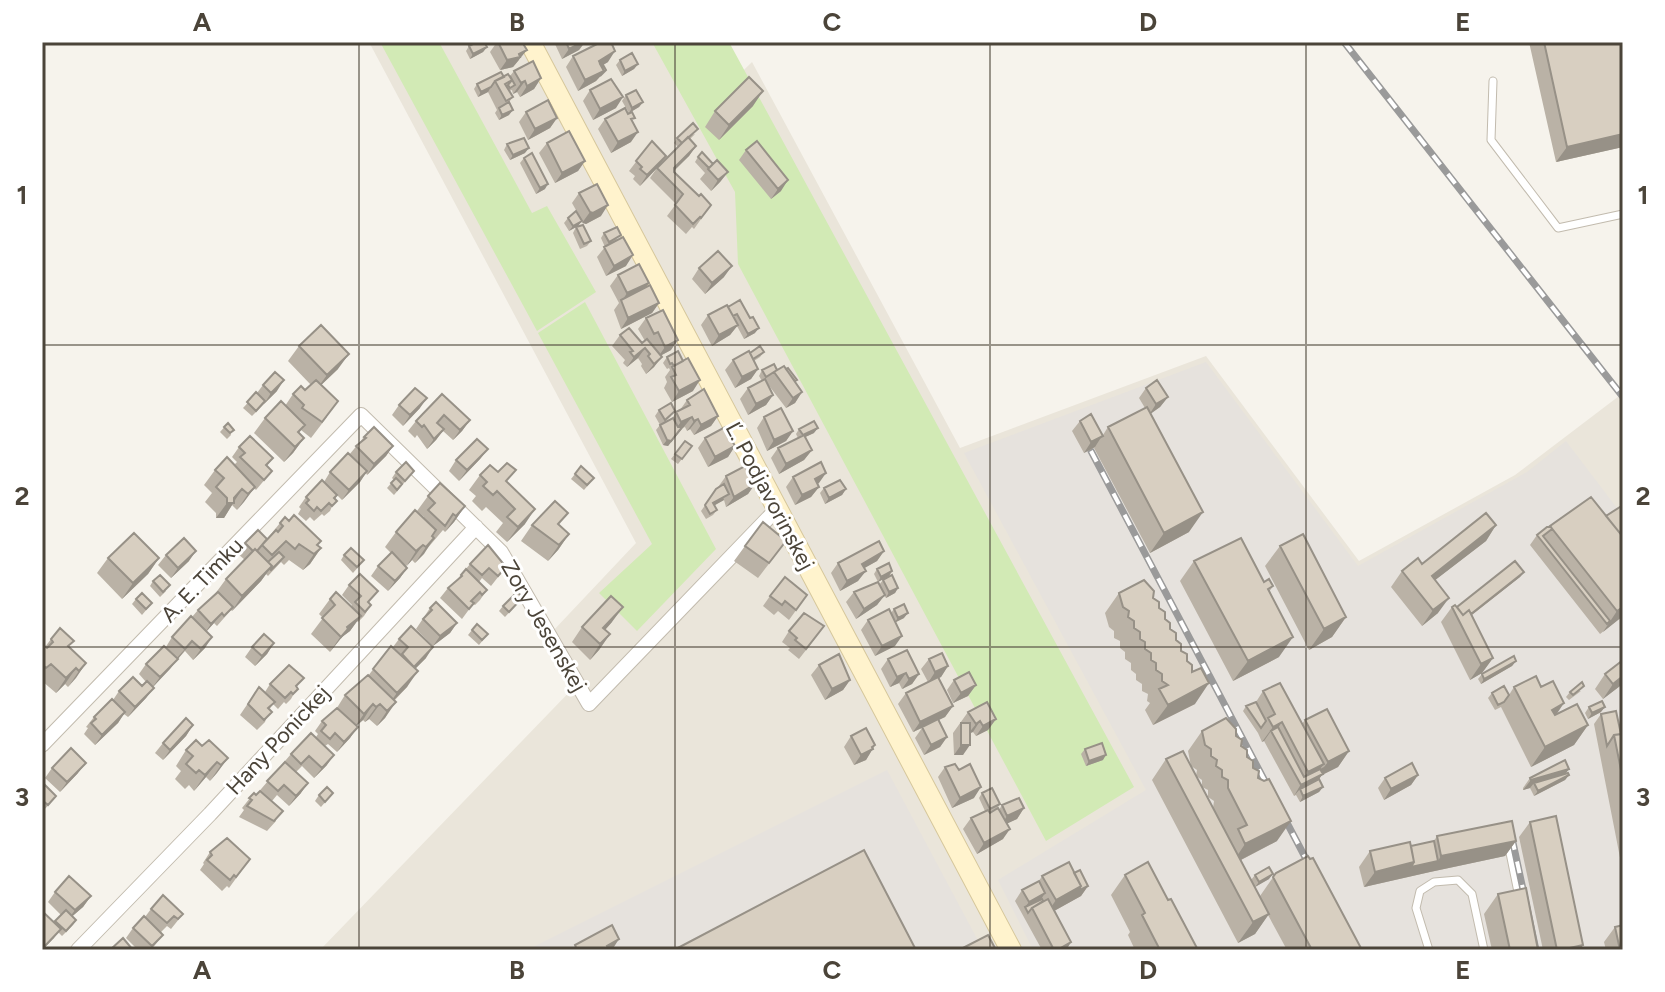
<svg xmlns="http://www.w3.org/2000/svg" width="1665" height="992" font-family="Figtree,sans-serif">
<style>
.residential{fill:#eae5da}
.industrial{fill:#e6e2dd}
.green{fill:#d2eab5}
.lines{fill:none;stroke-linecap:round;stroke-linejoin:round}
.lane-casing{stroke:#c2bbae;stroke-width:9}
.street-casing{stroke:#c2bbae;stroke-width:16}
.secondary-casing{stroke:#d6c79b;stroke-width:22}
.lane{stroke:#fff;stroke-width:7}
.street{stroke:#fff;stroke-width:14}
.secondary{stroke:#fff3cd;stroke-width:20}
.rail-casing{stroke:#9a9a9a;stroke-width:7}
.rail{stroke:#fff;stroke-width:4;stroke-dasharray:12;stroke-linecap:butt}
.wall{fill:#bab2a6}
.shaded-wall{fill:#979187}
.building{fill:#d8cfc1;stroke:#979187;stroke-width:2}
.grid{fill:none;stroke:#4b4439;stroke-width:2;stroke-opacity:0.55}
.labels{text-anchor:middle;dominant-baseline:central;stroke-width:6;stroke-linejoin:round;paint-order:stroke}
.street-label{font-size:22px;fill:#4b4439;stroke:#fff}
.neatline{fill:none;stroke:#4b4439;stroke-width:3}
.grid-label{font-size:26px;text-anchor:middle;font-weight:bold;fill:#4b4439}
</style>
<rect width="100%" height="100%" fill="#f6f3ec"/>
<path class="residential" d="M 369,42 L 659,42 L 700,113 L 752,62 L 960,448 L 1206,356 L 1359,561 L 1515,475 L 1623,393 L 1623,950 L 320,950 L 579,682 L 552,632 L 636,543 Z"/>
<path class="industrial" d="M 1206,362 L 1358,566 L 1527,472 L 1566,441 L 1623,516 L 1623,950 L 1033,950 L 998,880 L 1146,790 L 964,453 Z
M 887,770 L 983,950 L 527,950 Z"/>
<path class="green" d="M 380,42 L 439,42 L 532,213 L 547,206 L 596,292 L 537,331 Z
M 652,42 L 729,42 L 1134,787 L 1046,841 L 738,264 L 735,192 Z
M 585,302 L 716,549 L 637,631 L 599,593 L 652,544 L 538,333 Z"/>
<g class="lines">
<g class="lane-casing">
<path id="lane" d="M 1493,81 L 1491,140 L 1558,228 L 1623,214
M 1508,843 L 1519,897
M 1429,950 L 1416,908 L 1420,891 L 1434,882 L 1458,880 L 1472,894 L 1484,950"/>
</g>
<g class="street-casing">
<path id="street" d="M 42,745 L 361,415 L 501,552 L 589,704 L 776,510
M 78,950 L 210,814 L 476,527"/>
</g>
<g class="secondary-casing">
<path id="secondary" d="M 530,42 L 1011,950"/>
</g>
<use href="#lane" class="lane"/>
<use href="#street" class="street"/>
<use href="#secondary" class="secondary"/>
<g class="rail-casing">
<path id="rail" d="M 1344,42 L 1623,397
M 1091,451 L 1315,876
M 1512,838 L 1536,950"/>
</g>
<use href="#rail" class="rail"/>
</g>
<path class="wall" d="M 497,42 L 519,60 L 513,67 L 500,70 L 490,52 Z
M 554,42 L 585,42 L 579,50 L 562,59 Z
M 1529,42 L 1623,42 L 1623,147 L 1556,162 Z
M 469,46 L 487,47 L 483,52 L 470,59 L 466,51 Z
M 573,56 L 608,62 L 603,65 L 606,70 L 596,81 L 578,91 L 566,67 Z
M 620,60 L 638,64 L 634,69 L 622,76 L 616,65 Z
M 514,71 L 541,78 L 534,89 L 520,97 L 517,92 L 513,94 L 512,90 L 509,91 L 513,97 L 509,102 L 509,115 L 499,120 L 495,113 L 497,110 L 488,92 L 478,97 L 474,89 L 477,84 L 504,77 L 510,76 Z
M 590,90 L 616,108 L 593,120 L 583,101 Z
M 626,95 L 643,102 L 639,107 L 629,113 L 622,101 Z
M 753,106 L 719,140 L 705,127 L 715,111 Z
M 526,112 L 557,118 L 550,128 L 528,140 L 519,122 Z
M 605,119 L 632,121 L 631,142 L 611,153 L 598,129 Z
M 695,134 L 690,139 L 696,146 L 689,156 L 674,171 L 674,172 L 699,196 L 711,205 L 694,229 L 692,227 L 686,234 L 667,216 L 676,204 L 650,178 L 657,168 L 640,186 L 633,179 L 635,176 L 629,171 L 652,141 L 659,166 L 678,147 L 674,143 L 677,138 Z
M 547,143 L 585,161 L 578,171 L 555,183 L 539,153 Z
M 507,144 L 525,153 L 510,160 L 504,150 Z
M 746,150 L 781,191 L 771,199 L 739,160 Z
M 698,157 L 728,172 L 720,182 L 711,191 L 700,179 L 705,173 L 695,162 Z
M 524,158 L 545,189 L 536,194 L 520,163 Z
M 579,193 L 601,216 L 586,224 L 581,221 L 578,226 L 569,231 L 564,223 L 568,218 L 581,219 L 572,203 Z
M 576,227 L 591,241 L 587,246 L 580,249 L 573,233 Z
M 604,233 L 618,240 L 626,266 L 606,276 L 597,257 L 605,247 L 601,238 Z
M 699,268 L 724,277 L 705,294 L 692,279 Z
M 618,275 L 659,303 L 652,313 L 621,329 L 614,310 L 619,303 L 610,286 Z
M 740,300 L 755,333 L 744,339 L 737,326 L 730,335 L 712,346 L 701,325 L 708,315 L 728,307 Z
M 663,310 L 671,350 L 660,356 L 654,367 L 646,374 L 641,366 L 642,364 L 638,358 L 627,367 L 623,363 L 625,360 L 612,346 L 620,335 L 642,343 L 645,341 L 638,329 L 646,318 Z
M 299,346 L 338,369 L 321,385 L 327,417 L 311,438 L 301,430 L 299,433 L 304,438 L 293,453 L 284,462 L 254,433 L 265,418 L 285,406 L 293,394 L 305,390 L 311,385 L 288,361 Z
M 678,351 L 693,391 L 672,402 L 664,388 L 667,382 L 665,377 L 670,370 L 669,368 L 667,369 L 663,363 L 667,357 Z
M 764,352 L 760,357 L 754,361 L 758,369 L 751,379 L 735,388 L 725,370 L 733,360 L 750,353 Z
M 762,370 L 777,370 L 795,382 L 802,392 L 795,403 L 786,408 L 767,383 L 773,395 L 766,405 L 748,415 L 740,399 L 748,388 L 762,381 L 759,376 Z
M 263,385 L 277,391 L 252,416 L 243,408 L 257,393 Z
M 1146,388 L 1168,397 L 1160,407 L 1151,413 L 1189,532 L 1150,553 L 1094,448 L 1095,447 L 1084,453 L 1072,431 L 1080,421 L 1103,435 L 1108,427 L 1145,408 L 1139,398 Z
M 442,394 L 470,420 L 462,431 L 453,440 L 443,431 L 436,440 L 427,449 L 417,435 L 415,438 L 408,431 L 416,421 Z
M 687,400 L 718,416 L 711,426 L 694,435 L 690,429 L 687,431 L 685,427 L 680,429 L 668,446 L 663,445 L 656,430 L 660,425 L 655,416 L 659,410 L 671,416 L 664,423 L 672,419 L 676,412 L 680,410 Z
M 399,405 L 420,408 L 403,426 L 392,415 Z
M 764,417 L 786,419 L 793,431 L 786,441 L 767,451 L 757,428 Z
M 228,423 L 231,435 L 227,439 L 220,432 Z
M 799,429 L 814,433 L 805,437 L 812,450 L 804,460 L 779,474 L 771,458 L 778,448 L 798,438 L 796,434 Z
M 364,437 L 393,446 L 386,456 L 367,475 L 366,473 L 360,482 L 342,500 L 337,495 L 330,511 L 324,516 L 322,514 L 314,521 L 310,517 L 306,521 L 298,514 L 301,509 L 299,507 L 306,497 L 324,482 L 330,472 L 349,455 Z
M 705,438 L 735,446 L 728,457 L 708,467 L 698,448 Z
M 685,441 L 692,446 L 678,464 L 671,459 Z
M 239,447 L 273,458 L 267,466 L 272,471 L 256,490 L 254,488 L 237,510 L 232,505 L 224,518 L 216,518 L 216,513 L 205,502 L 212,493 L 204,485 L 215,470 L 234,465 L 237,462 L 232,457 Z
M 488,449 L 480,459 L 459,481 L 449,471 L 456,460 Z
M 414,471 L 394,495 L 387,488 L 394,480 L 392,478 L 396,472 Z
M 575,474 L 590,483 L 584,490 L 571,479 Z
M 480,475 L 507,482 L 525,524 L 507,542 L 496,532 L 503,523 L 486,507 L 482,511 L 472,501 L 476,496 L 469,490 Z
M 726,476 L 755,484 L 748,494 L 726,507 L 724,500 L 714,505 L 717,510 L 713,515 L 706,519 L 701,511 Z
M 793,477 L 819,483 L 817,484 L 819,487 L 811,497 L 795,505 L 786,487 Z
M 824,488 L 846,489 L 842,495 L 825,504 L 820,493 Z
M 428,496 L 465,506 L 454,522 L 445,532 L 443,530 L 415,563 L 412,560 L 406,566 L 407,568 L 400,578 L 388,591 L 371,576 L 378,566 L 391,553 L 385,547 L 396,532 L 424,517 L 417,511 Z
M 280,523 L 321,548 L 310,564 L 303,570 L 289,560 L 284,565 L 281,562 L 268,576 L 266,574 L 261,581 L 232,611 L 231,610 L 217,626 L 214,623 L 206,632 L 205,648 L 193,660 L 185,651 L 153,687 L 146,698 L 128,717 L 124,714 L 118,723 L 95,745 L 84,734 L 88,728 L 86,727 L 94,717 L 113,700 L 119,691 L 143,685 L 146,682 L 139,674 L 146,664 L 166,647 L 172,637 L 192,617 L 198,610 L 215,594 L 226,579 L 245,560 L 238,554 L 245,543 L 267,539 Z
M 532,525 L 560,525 L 569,534 L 558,550 L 548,561 L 521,541 Z
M 1496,525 L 1486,541 L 1435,580 L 1438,613 L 1422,626 L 1391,587 L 1402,571 L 1422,564 Z
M 1550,526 L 1623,616 L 1600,634 L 1530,545 L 1537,535 Z
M 745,546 L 775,556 L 758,578 L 734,561 Z
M 1280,546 L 1346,617 L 1332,637 L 1309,650 L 1265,566 Z
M 884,551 L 877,561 L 864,568 L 858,581 L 840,591 L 831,573 L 838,563 Z
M 166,555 L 189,561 L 171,578 L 158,565 Z
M 344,555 L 360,565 L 353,573 L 341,560 Z
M 108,558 L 159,558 L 148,574 L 122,599 L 97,573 Z
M 1194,561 L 1264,582 L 1273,586 L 1269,592 L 1279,657 L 1233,681 L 1180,581 Z
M 470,564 L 506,567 L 491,586 L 482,578 L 479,582 L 487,590 L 480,600 L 475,605 L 473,604 L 462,619 L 440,598 L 448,588 L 456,581 Z
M 877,569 L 892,571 L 889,576 L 878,582 L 874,574 Z
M 1524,572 L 1520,577 L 1472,615 L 1493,658 L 1482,673 L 1470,680 L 1441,622 L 1452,607 L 1457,607 Z
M 883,580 L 898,588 L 895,593 L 886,598 L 884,595 L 877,605 L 856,619 L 846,602 L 854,592 L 879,585 Z
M 153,581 L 166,591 L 160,597 L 150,586 Z
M 349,585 L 371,605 L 364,616 L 358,622 L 357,621 L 350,631 L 342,637 L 330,652 L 311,634 L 323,618 L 319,614 L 330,599 L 351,607 L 352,605 L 342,595 Z
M 1119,593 L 1153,598 L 1192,672 L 1195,704 L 1153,725 L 1145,710 L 1150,703 L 1147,701 L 1148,694 L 1142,691 L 1142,684 L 1136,680 L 1136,674 L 1131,670 L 1131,663 L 1125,659 L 1125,652 L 1120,648 L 1120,641 L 1114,638 L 1114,631 L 1109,627 L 1105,613 Z
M 807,595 L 789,620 L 778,611 L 774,615 L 763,606 L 770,596 Z
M 523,597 L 505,617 L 499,611 L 503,606 Z
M 136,599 L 152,603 L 142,615 L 132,604 Z
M 430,608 L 457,623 L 450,633 L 433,646 L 416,629 Z
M 894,609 L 904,618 L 896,622 L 895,646 L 875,656 L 861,630 L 868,620 L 891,613 Z
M 612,622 L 605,630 L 610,634 L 599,650 L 590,660 L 572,642 L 582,627 Z
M 472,630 L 488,634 L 479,645 L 468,635 Z
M 789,631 L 817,636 L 799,659 L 788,650 L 790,648 L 782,642 Z
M 51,639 L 69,647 L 86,663 L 68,687 L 65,684 L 56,693 L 42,681 L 42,647 L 45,647 Z
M 399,639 L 426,658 L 415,669 L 407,687 L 394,701 L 385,718 L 377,726 L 369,719 L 365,722 L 363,720 L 356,726 L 350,738 L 337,752 L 328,744 L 325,746 L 327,765 L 314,778 L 302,766 L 296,772 L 301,793 L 289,806 L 277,795 L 272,801 L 276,821 L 267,831 L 239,817 L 244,810 L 242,808 L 254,793 L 256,795 L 291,754 L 316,737 L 318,734 L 315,731 L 322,721 L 335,711 L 345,695 L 368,676 L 391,646 L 393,647 Z
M 274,643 L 267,654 L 255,666 L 245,657 L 252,647 Z
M 888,659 L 919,674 L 912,684 L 902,689 L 899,683 L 890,687 L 881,669 Z
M 929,659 L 948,666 L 941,677 L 939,678 L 953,706 L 945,717 L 939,720 L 947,737 L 940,747 L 924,755 L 915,738 L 922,728 L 913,732 L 898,704 L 906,693 L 928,682 L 921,669 Z
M 1623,660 L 1623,691 L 1620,686 L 1603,699 L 1595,689 L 1605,674 Z
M 1516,661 L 1512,666 L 1481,684 L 1478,679 L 1482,674 Z
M 819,665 L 850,680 L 843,690 L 825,700 L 811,675 Z
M 954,680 L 976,685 L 968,696 L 953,703 L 947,690 Z
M 270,684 L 297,688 L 291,699 L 286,704 L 284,702 L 278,709 L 273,704 L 269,710 L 265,722 L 257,730 L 240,715 L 259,687 L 265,692 Z
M 1514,687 L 1557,714 L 1588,725 L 1574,745 L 1531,767 L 1501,707 L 1495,710 L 1488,698 L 1492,693 L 1509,695 Z
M 1263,691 L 1302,724 L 1305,720 L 1349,751 L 1338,767 L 1322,775 L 1319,779 L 1323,787 L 1319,792 L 1300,802 L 1296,795 L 1294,796 L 1264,741 L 1262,742 L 1258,733 L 1243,711 L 1246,706 L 1256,702 Z
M 1581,691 L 1569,700 L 1566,697 L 1570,692 Z
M 1589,707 L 1601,712 L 1588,719 L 1585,713 Z
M 968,712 L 996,719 L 988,730 L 976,736 L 973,732 L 970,733 L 963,755 L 954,755 L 953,733 Z
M 1601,714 L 1621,734 L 1623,734 L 1623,873 L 1594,724 Z
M 193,725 L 186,736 L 163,760 L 155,753 L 163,743 Z
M 1202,731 L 1236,736 L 1258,778 L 1277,841 L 1241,860 L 1251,880 L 1255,875 L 1269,879 L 1255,887 L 1260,896 L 1276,873 L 1362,950 L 1287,950 L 1268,915 L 1255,934 L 1238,943 L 1152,780 L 1166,759 L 1213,808 L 1214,801 L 1208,797 L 1208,790 L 1202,787 L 1202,780 L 1196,776 L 1197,770 L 1191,766 L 1188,751 Z
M 851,736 L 875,745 L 866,760 L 854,765 L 844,747 Z
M 202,746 L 228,758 L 210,781 L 206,777 L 194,791 L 189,785 L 185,789 L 175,779 L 181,771 L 176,766 L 186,750 Z
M 1085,749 L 1103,760 L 1086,766 L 1081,754 Z
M 945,767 L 959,770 L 974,798 L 952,808 L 938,777 Z
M 52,768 L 78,773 L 60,792 L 45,778 Z
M 1565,774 L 1569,775 L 1565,780 L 1534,796 L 1530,788 L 1523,790 L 1523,788 L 1530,778 Z
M 1418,775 L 1411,785 L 1384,800 L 1378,788 L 1385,778 Z
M 42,788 L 52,801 L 44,810 L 42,808 Z
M 333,793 L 321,807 L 315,801 L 319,795 Z
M 982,793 L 1000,804 L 996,809 L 999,810 L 1002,805 L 1024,808 L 1017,819 L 1007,823 L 1003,839 L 977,854 L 963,829 L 971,818 L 985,811 L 979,798 Z
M 1530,822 L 1583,945 L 1580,950 L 1543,950 L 1519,837 Z
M 1437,836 L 1516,841 L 1505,856 L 1430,872 L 1364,887 L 1359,867 L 1370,851 L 1411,846 L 1434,841 Z
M 210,852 L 250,859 L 229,888 L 227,886 L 222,891 L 200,870 L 204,864 L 203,863 Z
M 1074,873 L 1088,886 L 1081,896 L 1054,911 L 1071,942 L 1066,950 L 1042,950 L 1015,901 L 1022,890 L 1039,881 L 1042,876 Z
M 1125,875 L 1168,900 L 1198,950 L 1135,950 L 1128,935 L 1130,932 L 1111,895 Z
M 55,892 L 91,896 L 83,907 L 72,916 L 76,920 L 73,925 L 62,936 L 58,932 L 53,939 L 54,923 L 61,915 L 48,902 Z
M 1498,894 L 1538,950 L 1492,950 L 1484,914 Z
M 151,909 L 183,914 L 171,929 L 167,926 L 161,932 L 163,935 L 151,950 L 138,950 L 126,938 L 133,928 L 145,917 Z
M 1615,927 L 1623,950 L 1606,950 L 1604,942 Z"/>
<path class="shaded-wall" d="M 579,42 L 585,42 L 579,50 L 562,59 L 569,49 Z
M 487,47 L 483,52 L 470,59 L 473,54 Z
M 527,50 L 513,67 L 500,70 L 507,60 Z
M 615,51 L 608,62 L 596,69 L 599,61 Z
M 638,64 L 634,69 L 622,76 L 625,71 Z
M 606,70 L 596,81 L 578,91 L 585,80 Z
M 541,78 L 534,89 L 520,97 L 527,86 Z
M 525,81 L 517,92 L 513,94 L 521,83 Z
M 491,87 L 488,92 L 478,97 L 481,92 Z
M 763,91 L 753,106 L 719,140 L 729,125 Z
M 623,97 L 616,108 L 593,120 L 600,109 Z
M 643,102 L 639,107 L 629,113 L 632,108 Z
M 513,110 L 509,115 L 499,120 L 502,115 Z
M 557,118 L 550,128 L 528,140 L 535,129 Z
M 638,132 L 631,142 L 611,153 L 618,142 Z
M 1623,134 L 1623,147 L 1556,162 L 1567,147 Z
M 696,146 L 689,156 L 666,178 L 674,168 Z
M 529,148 L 525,153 L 510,160 L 513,155 Z
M 666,156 L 659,166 L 640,186 L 647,175 Z
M 585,161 L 578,171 L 555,183 L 562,173 Z
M 728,172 L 720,182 L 711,191 L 718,180 Z
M 788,180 L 781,191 L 771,199 L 778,189 Z
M 548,184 L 545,189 L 536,194 L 540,188 Z
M 608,205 L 601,216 L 586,224 L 582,223 L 590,212 Z
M 582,221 L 578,226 L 569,231 L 573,226 Z
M 633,255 L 626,266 L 606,276 L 614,266 Z
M 732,266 L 724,277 L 705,294 L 712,283 Z
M 649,283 L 641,293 L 622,301 L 627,293 Z
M 659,303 L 652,313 L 621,329 L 628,318 Z
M 738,325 L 730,335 L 712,346 L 719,335 Z
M 759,328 L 755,333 L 744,339 L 748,334 Z
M 678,340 L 671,350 L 658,357 L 665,347 Z
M 645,348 L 638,358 L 627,367 L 634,357 Z
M 349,354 L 338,369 L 316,390 L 327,375 Z
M 662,357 L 654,367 L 646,374 L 654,364 Z
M 758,369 L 751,379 L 735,388 L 742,377 Z
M 284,380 L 277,391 L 264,404 L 271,393 Z
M 700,380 L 693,391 L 672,402 L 679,391 Z
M 802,392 L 795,403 L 786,408 L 793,398 Z
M 773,395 L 766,405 L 748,415 L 756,404 Z
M 1168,397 L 1160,407 L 1149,415 L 1156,404 Z
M 427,398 L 420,408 L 403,426 L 410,415 Z
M 718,416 L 711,426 L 694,435 L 701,425 Z
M 692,417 L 668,446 L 663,445 L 681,422 Z
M 698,419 L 690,429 L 687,431 L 694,421 Z
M 470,420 L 462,431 L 453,440 L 460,430 Z
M 818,428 L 814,433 L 799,440 L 803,435 Z
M 444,429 L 436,440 L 427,449 L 434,439 Z
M 793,431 L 786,441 L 767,451 L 774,440 Z
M 1102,436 L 1095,447 L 1084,453 L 1091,442 Z
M 304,438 L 293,453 L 284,462 L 295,447 Z
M 393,446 L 386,456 L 367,475 L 374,464 Z
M 735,446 L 728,457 L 708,467 L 715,457 Z
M 488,449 L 480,459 L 459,481 L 467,470 Z
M 812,450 L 804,460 L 779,474 L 786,464 Z
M 367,471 L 360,482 L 342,500 L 349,490 Z
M 826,473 L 819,483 L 808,489 L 815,479 Z
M 755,484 L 748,494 L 726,507 L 734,497 Z
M 255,487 L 244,502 L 237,510 L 248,494 Z
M 819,487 L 811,497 L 795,505 L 802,495 Z
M 242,489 L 224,518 L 216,518 L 227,503 Z
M 846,489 L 842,495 L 825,504 L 829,498 Z
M 723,497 L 724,500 L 710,508 L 713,503 Z
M 465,506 L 454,522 L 445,532 L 456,516 Z
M 535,509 L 525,524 L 507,542 L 518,527 Z
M 1203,512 L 1189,532 L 1150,553 L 1164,533 Z
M 1496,525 L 1486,541 L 1421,591 L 1432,576 Z
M 569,534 L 558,550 L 548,561 L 559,545 Z
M 434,538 L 424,554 L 415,563 L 426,547 Z
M 423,545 L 412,560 L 406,567 L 416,551 Z
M 321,548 L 310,564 L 303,570 L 314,554 Z
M 196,551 L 189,561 L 171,578 L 178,568 Z
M 884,551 L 877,561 L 854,574 L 862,564 Z
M 159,558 L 148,574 L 122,599 L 133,583 Z
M 272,566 L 261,581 L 232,611 L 242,596 Z
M 407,568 L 400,578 L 388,591 L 395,581 Z
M 866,571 L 858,581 L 840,591 L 847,581 Z
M 892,571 L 889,576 L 878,582 L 881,577 Z
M 1524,572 L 1520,577 L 1460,624 L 1460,622 Z
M 898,588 L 895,593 L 886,598 L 889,592 Z
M 885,595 L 877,605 L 856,619 L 864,609 Z
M 1449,598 L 1438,613 L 1422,626 L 1433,610 Z
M 623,607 L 612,622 L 596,640 L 603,628 Z
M 1623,607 L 1623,616 L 1603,632 L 1617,611 Z
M 222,613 L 214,623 L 204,634 L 211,624 Z
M 908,613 L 904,618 L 894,623 L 898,618 Z
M 361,616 L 350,631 L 342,637 L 330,652 L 347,627 Z
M 1346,617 L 1332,637 L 1309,650 L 1324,629 Z
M 457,623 L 450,633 L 433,646 L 440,636 Z
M 610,634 L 599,650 L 590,660 L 600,644 Z
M 902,636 L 895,646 L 875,656 L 882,646 Z
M 212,637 L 205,648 L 193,660 L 201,649 Z
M 1293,637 L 1279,657 L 1233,681 L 1248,661 Z
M 192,641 L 170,669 L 152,688 L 160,677 Z
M 274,643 L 267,654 L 255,666 L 262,656 Z
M 433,647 L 426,658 L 407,677 L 414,667 Z
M 1493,658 L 1482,673 L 1470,680 L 1481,664 Z
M 1516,661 L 1512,666 L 1481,684 L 1484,679 Z
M 86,663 L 76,678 L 68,687 L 79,671 Z
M 948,666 L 941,677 L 928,683 L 935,672 Z
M 76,668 L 65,684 L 56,693 L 66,678 Z
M 418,671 L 407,687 L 386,708 L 397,693 Z
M 906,673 L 899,683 L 890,687 L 897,677 Z
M 919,674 L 912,684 L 902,689 L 909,679 Z
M 1623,676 L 1623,681 L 1620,686 L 1603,699 L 1613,684 Z
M 850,680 L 843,690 L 825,700 L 832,689 Z
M 1209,683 L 1195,704 L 1153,725 L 1168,705 Z
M 976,685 L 968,696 L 953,703 L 961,693 Z
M 154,688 L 146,698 L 128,717 L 135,707 Z
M 396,702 L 385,718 L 377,726 L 387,711 Z
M 1564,703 L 1550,724 L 1552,710 Z
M 373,704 L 363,720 L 353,729 L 364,714 Z
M 380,704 L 369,719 L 365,722 L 376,707 Z
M 953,706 L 945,717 L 913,732 L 920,722 Z
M 1605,707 L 1601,712 L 1588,719 L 1592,713 Z
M 125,712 L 118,723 L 95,745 L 102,735 Z
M 996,719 L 988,730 L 976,736 L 983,726 Z
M 980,721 L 973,732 L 968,734 L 976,724 Z
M 1282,722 L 1273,735 L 1271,731 L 1264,741 L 1262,742 L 1273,727 Z
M 193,725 L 186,736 L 163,760 L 170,750 Z
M 1588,725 L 1574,745 L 1531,767 L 1545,747 Z
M 358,727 L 350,738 L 337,752 L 344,742 Z
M 947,737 L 940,747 L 924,755 L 931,745 Z
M 875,745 L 866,760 L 854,765 L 861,755 Z
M 961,745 L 970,745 L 963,755 L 954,755 Z
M 1349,751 L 1338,767 L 1322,775 L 1315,784 L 1300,789 L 1294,796 L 1308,772 L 1324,764 L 1320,769 L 1324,767 L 1328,762 Z
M 334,755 L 327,765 L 314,778 L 322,768 Z
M 1106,755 L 1103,760 L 1086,766 L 1089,761 Z
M 228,758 L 217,773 L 210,781 L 221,765 Z
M 217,762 L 206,777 L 194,791 L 205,775 Z
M 86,763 L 78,773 L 60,792 L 67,782 Z
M 1569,769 L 1562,779 L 1569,775 L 1565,780 L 1534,796 L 1538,791 L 1534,783 L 1530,788 L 1523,790 L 1531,780 Z
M 1418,775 L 1411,785 L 1384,800 L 1391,789 Z
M 308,783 L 301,793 L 289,806 L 296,796 Z
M 981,787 L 974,798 L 952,808 L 960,798 Z
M 1323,787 L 1319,792 L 1300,802 L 1303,796 Z
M 1024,808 L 1017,819 L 1000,827 L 1007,816 Z
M 1291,821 L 1277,841 L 1231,865 L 1245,844 Z
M 1010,829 L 1003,839 L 977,854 L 984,843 Z
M 1516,841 L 1505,856 L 1430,872 L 1364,887 L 1375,872 L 1414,862 L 1438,861 L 1441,856 Z
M 1273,874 L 1269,879 L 1255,887 L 1259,882 Z
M 1081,886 L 1088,886 L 1081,896 L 1045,916 L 1056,900 Z
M 1045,893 L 1038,904 L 1025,907 L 1029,902 Z
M 91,896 L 83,907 L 67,921 L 75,910 Z
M 1269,914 L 1255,934 L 1238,943 L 1253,922 Z
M 61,929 L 53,939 L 42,950 L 42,949 Z
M 619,939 L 612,950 L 604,950 L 607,946 Z
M 1071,942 L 1066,950 L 1057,950 Z
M 1583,945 L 1580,950 L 1561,950 Z"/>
<path class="building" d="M 477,42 L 484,42 L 487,47 L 473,54 L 469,46 Z
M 498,42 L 522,42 L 527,50 L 519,54 L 520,57 L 507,60 Z
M 566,42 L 583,42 L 569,49 Z
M 601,42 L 611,42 L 615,51 L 599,61 L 604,71 L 585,80 L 573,56 Z
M 1544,42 L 1623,42 L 1623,134 L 1567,147 Z
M 632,53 L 638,64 L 625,71 L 620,60 Z
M 533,61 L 541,78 L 527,86 L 525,81 L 521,83 L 514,71 Z
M 602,63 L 606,70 L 600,76 L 604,71 L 600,64 Z
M 501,72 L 504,77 L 495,81 L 491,87 L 481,92 L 477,84 Z
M 508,74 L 512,80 L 505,84 L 513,97 L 506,101 L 495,81 Z
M 510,76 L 515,85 L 510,88 L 508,85 L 512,80 Z
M 749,77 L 763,91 L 729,125 L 715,111 Z
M 611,79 L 623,97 L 600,109 L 590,90 Z
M 636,90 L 643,102 L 632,108 L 626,95 Z
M 548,100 L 557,118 L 535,129 L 526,112 Z
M 509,102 L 513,110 L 502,115 L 499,108 Z
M 625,108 L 628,114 L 632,112 L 635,118 L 631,119 L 638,132 L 618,142 L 605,119 Z
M 693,123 L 698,129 L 682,143 L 677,138 Z
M 569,131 L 585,161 L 562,173 L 547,143 Z
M 688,137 L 696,146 L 674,168 L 674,172 L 699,196 L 701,194 L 711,205 L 701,218 L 700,217 L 693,224 L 675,205 L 683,194 L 657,168 Z
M 524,138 L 529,148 L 513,155 L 507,144 Z
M 652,141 L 666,156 L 647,175 L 640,169 L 642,167 L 636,161 Z
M 757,141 L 788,180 L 778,189 L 746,150 Z
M 702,152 L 713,164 L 709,168 L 698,157 Z
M 532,153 L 548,184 L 540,188 L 524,158 Z
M 717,160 L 728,172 L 718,180 L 708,169 Z
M 597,184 L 608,205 L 593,213 L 590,212 L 579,193 Z
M 576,211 L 582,221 L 573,226 L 568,218 Z
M 583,225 L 591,241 L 584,244 L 576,227 Z
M 617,227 L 621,235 L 609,242 L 604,233 Z
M 623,237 L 633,255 L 614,266 L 604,247 Z
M 718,251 L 732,266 L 712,283 L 699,268 Z
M 639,264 L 649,283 L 627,293 L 618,275 Z
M 650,285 L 659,303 L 628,318 L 621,300 Z
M 740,300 L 750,318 L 753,317 L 759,328 L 748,334 L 737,314 L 733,316 L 728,307 Z
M 727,305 L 738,325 L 719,335 L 708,315 Z
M 663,310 L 678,340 L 665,347 L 658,332 L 654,334 L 646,318 Z
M 321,325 L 349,354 L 327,375 L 299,346 Z
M 629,328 L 642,343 L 647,339 L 662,357 L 654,364 L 648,356 L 650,354 L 645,348 L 634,357 L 630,352 L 633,351 L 620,335 Z
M 760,346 L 764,352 L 753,359 L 750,353 Z
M 678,351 L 683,361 L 674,366 L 672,363 L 670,364 L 667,357 Z
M 749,351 L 758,369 L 742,377 L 733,360 Z
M 688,358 L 700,380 L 679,391 L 671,377 L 676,375 L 672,367 Z
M 774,364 L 777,370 L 766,377 L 762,370 Z
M 784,366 L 802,392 L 793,398 L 774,372 Z
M 788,368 L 797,380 L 795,381 L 786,369 Z
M 275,372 L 284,380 L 271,393 L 263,385 Z
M 765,379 L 773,395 L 756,404 L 748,388 Z
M 316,380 L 338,401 L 322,422 L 302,408 L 304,405 L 293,394 L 301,386 L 305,390 Z
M 1157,380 L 1168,397 L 1156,404 L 1146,388 Z
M 415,388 L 427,398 L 410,415 L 399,405 Z
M 704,389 L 718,416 L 701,425 L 698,419 L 694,421 L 692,417 L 681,422 L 676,412 L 690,405 L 687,400 Z
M 256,392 L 265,401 L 256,411 L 247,402 Z
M 442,394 L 470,420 L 460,430 L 444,415 L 437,423 L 444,429 L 434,439 L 424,425 L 422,427 L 416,421 Z
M 281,401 L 305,425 L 298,432 L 304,438 L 295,447 L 265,418 Z
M 671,403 L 675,411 L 665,420 L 659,410 Z
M 1147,407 L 1203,512 L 1164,533 L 1108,427 Z
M 781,408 L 793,431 L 774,440 L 764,417 Z
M 1091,414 L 1103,436 L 1091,442 L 1080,421 Z
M 673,418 L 678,427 L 682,427 L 671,441 L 667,440 L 660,425 Z
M 814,421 L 818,428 L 803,435 L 799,429 Z
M 228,423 L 234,430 L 230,433 L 224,427 Z
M 374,427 L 393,446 L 374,464 L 356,446 L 366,438 L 364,437 Z
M 725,427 L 735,446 L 715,457 L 705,438 Z
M 804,435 L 812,450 L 786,464 L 778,448 Z
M 250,436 L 273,458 L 266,465 L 272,471 L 264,480 L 240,457 L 245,453 L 239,447 Z
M 477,439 L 488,449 L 467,470 L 456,460 Z
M 685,441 L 692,446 L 682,459 L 675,454 Z
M 348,453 L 367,471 L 349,490 L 330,472 Z
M 227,457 L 255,487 L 248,494 L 242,489 L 234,498 L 234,503 L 227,503 L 227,498 L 216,487 L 224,478 L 215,470 Z
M 406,462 L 414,471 L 405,481 L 396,472 Z
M 821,462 L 826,473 L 815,479 L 819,487 L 802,495 L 793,477 Z
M 507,463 L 516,470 L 506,481 L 535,509 L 518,527 L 507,517 L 515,509 L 497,491 L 493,495 L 483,486 L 487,482 L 480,475 L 490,465 L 498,472 Z
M 581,466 L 594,478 L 587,485 L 575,474 Z
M 745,466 L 755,484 L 734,497 L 726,476 Z
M 396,478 L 402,484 L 397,490 L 391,483 Z
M 322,480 L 337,495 L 334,498 L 337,501 L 332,506 L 329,503 L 321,511 L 317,507 L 314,511 L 306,503 L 309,500 L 306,497 Z
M 840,480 L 846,489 L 829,498 L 824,488 Z
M 440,483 L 465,506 L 456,516 L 453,514 L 445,526 L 428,510 L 435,503 L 428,496 Z
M 724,484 L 729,494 L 713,503 L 717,510 L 710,514 L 705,505 L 716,489 Z
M 1591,497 L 1623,537 L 1623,607 L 1617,611 L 1550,526 Z
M 555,501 L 568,513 L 558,524 L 569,534 L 559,545 L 532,525 Z
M 1623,505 L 1623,537 L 1606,516 Z
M 415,510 L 436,530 L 432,536 L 434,538 L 426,547 L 423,545 L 416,551 L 396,532 Z
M 1486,513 L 1496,525 L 1432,576 L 1449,598 L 1433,610 L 1402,571 L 1418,558 L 1422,564 Z
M 294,515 L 321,541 L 317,545 L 321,548 L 314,554 L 299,544 L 295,549 L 286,541 L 272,555 L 262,545 L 276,530 L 278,532 L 283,526 L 280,523 L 285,517 L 289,521 Z
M 763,522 L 786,541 L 769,563 L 745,546 Z
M 1547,527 L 1551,527 L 1552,529 L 1543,536 L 1610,621 L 1607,624 L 1537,535 Z
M 258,530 L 267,539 L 257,551 L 255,549 L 253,551 L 245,543 Z
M 134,533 L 159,558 L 133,583 L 108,558 Z
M 1303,534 L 1346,617 L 1324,629 L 1280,546 Z
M 184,538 L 196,551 L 178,568 L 166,555 Z
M 1241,538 L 1264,582 L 1269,579 L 1273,586 L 1268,589 L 1293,637 L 1248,661 L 1194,561 Z
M 879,541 L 884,551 L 862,564 L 866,571 L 847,581 L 838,563 Z
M 488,545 L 506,567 L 498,576 L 489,568 L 482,575 L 470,564 Z
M 351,548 L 364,560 L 357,567 L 344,555 Z
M 255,549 L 272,566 L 242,596 L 226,579 Z
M 279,552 L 284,557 L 271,570 L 270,569 L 272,566 L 268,562 Z
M 392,552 L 407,568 L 395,581 L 378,566 Z
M 1515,561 L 1524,572 L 1471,614 L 1469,610 L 1463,615 L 1457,607 Z
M 889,563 L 892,571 L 881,577 L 877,569 Z
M 466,569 L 487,590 L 482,595 L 480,592 L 471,601 L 474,603 L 469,609 L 448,588 L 462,576 L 461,575 Z
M 360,574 L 378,591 L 368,602 L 371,605 L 365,612 L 355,602 L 361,596 L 349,585 Z
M 160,575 L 170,585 L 163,592 L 153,581 Z
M 892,575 L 898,588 L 889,592 L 883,580 Z
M 785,577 L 807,595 L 796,610 L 785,601 L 782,605 L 770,596 Z
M 1144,580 L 1154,591 L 1153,598 L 1159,602 L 1159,608 L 1165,612 L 1165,619 L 1170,623 L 1170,629 L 1176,633 L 1176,640 L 1181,644 L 1181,651 L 1187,654 L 1187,661 L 1192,665 L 1192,672 L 1201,668 L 1209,683 L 1168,705 L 1159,689 L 1168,685 L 1162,681 L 1162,674 L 1156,670 L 1156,663 L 1151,660 L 1151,653 L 1145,649 L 1145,642 L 1140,639 L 1140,632 L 1134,628 L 1134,621 L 1128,617 L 1129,611 L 1123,607 L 1119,593 Z
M 878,582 L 885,595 L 864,609 L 854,592 Z
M 218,592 L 233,607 L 224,616 L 222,613 L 211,624 L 198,610 Z
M 336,592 L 361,616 L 347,627 L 348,629 L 341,637 L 322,618 L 335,605 L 330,599 Z
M 517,592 L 523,597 L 509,612 L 503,606 Z
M 142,593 L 152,603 L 146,609 L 136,599 Z
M 611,596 L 623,607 L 603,628 L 610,634 L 600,644 L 582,627 Z
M 436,602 L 457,623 L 440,636 L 423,619 L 432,610 L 430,608 Z
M 904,604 L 908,613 L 898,618 L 894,609 Z
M 1455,605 L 1463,615 L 1469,610 L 1493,658 L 1481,664 L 1452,607 Z
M 889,609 L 902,636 L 882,646 L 868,620 Z
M 804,613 L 824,626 L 806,649 L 795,640 L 797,638 L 789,631 Z
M 191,616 L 212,637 L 201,649 L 192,641 L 185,649 L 172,637 Z
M 477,624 L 488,634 L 482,640 L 472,630 Z
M 411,626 L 433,647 L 414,667 L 402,654 L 408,647 L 399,639 Z
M 60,628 L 74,641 L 68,646 L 86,663 L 79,671 L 76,668 L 66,678 L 51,664 L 46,668 L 42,664 L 42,647 L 43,645 L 47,648 L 53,642 L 51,639 Z
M 264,634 L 274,643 L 262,656 L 252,647 Z
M 164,646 L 178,659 L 160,677 L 146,664 Z
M 391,646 L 418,671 L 397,693 L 373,669 Z
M 907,650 L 919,674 L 909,679 L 906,673 L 897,677 L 888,659 Z
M 942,653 L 948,666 L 935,672 L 929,659 Z
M 839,654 L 850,680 L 832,689 L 819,665 Z
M 1514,656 L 1516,661 L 1484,679 L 1482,674 Z
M 1623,660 L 1623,676 L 1613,684 L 1605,674 Z
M 289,665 L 304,678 L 296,686 L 298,689 L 293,694 L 291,692 L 285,698 L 270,684 Z
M 969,672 L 976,685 L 961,693 L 954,680 Z
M 368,675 L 396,702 L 387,711 L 380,704 L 376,707 L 373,704 L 364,714 L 345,695 Z
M 1536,676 L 1541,687 L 1553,681 L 1564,703 L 1552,710 L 1555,715 L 1577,704 L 1588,725 L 1545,747 L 1514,687 Z
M 133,677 L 142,686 L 147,681 L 154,688 L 135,707 L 119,691 Z
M 938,677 L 953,706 L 920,722 L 906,693 Z
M 1582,682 L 1584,686 L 1573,695 L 1570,692 Z
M 1280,683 L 1324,764 L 1308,772 L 1282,722 L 1273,727 L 1268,718 L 1275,714 L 1263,691 Z
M 1504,686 L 1509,695 L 1504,702 L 1498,705 L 1492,693 Z
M 259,687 L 275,702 L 268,708 L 272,712 L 264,720 L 248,704 Z
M 112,699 L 125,712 L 102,735 L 91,723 L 96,719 L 94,717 Z
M 1602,701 L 1605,707 L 1592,713 L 1589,707 Z
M 987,702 L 996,719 L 983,726 L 980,721 L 976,724 L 968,712 Z
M 1256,702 L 1266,721 L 1261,728 L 1246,706 Z
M 337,708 L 358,727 L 344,742 L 335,733 L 330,739 L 321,731 L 326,725 L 322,721 Z
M 1327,709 L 1349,751 L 1328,762 L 1305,720 Z
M 1616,711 L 1621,734 L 1614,735 L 1607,746 L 1601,714 Z
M 186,718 L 193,725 L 170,750 L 163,743 Z
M 1226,718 L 1236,729 L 1236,736 L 1242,740 L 1241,746 L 1247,750 L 1247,757 L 1253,761 L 1253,768 L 1259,771 L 1258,778 L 1264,781 L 1269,779 L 1291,821 L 1245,844 L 1238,829 L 1247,825 L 1228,788 L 1228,780 L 1222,777 L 1222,770 L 1216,766 L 1217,760 L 1211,756 L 1211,749 L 1205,745 L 1202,731 Z
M 938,719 L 947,737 L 931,745 L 922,727 Z
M 961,723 L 970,723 L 970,745 L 961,745 Z
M 1278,727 L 1304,777 L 1320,769 L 1323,774 L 1301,785 L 1271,731 Z
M 866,728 L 875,745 L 872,747 L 873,749 L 861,755 L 851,736 Z
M 311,733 L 334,755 L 322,768 L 309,756 L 301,764 L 291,754 Z
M 1623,734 L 1623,780 L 1614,735 Z
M 196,740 L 202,746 L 209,740 L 228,758 L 221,765 L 217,762 L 205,775 L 199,770 L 196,773 L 186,764 L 193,756 L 186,750 Z
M 1102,743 L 1106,755 L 1089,761 L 1085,749 Z
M 71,748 L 86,763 L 67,782 L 52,768 Z
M 1183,751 L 1269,914 L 1253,922 L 1166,759 Z
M 1565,760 L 1569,769 L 1531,780 L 1530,778 Z
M 285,762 L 308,783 L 296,796 L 284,785 L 278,791 L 267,781 Z
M 1412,763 L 1418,775 L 1391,789 L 1385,778 Z
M 955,764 L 959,770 L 970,764 L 981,787 L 960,798 L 945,767 Z
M 1568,773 L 1569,775 L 1538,791 L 1534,783 Z
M 1319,779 L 1323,787 L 1303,796 L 1300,789 Z
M 45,785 L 56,796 L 48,805 L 42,800 L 42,788 Z
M 327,787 L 333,793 L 325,802 L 319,795 Z
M 992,788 L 1000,804 L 990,809 L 982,793 Z
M 260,791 L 283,811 L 274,821 L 247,806 L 252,800 L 249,798 L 254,793 L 256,795 Z
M 1019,798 L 1024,808 L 1007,816 L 1002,805 Z
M 998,808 L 1010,829 L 984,843 L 971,818 L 988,810 L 990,813 Z
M 1556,816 L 1583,945 L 1561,950 L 1557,950 L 1530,822 Z
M 1512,821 L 1516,841 L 1441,856 L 1437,836 Z
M 227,838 L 250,859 L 236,877 L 234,875 L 230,880 L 207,860 L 212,855 L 210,852 Z
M 1434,841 L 1438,861 L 1411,867 L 1414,862 L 1411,846 Z
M 1410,842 L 1414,862 L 1375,872 L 1370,851 Z
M 864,850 L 916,950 L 674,950 Z
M 1308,856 L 1310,859 L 1313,858 L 1362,950 L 1312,950 L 1273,877 L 1276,873 Z
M 1069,862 L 1081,886 L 1056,900 L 1042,876 Z
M 1148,862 L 1168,900 L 1171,899 L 1198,950 L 1160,950 L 1142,915 L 1145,913 L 1125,875 Z
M 1269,867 L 1273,874 L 1259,882 L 1255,875 Z
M 1080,870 L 1088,886 L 1078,891 L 1081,886 L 1074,873 Z
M 69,876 L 91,896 L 75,910 L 55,892 Z
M 1039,881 L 1045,893 L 1029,902 L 1022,890 Z
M 1526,888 L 1538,950 L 1510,950 L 1498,894 Z
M 163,895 L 183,914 L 178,919 L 174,916 L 167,923 L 151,909 Z
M 1042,899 L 1043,901 L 1032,908 L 1028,913 L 1025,907 Z
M 1048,899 L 1071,942 L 1057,950 L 1054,950 L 1032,908 Z
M 66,910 L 76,920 L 66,931 L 55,921 Z
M 42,911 L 61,929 L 42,949 Z
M 144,916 L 163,935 L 152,946 L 133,928 Z
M 612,925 L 619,939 L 607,946 L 609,950 L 577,950 L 575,945 Z
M 1623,925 L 1623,950 L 1620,950 L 1615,927 Z
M 988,935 L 996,950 L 959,950 Z
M 123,938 L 133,950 L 110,950 Z"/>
<path class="grid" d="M 359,42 L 359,950M 675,42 L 675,950M 990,42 L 990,950M 1306,42 L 1306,950M 42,345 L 1623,345M 42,647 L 1623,647"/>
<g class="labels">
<g class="street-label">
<text transform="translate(770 496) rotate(62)">Ľ. Podjavorinskej</text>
<text transform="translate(202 580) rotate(-46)">A. E. Timku</text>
<text transform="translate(544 626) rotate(60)">Zory Jesenskej</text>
<text transform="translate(278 740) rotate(-47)">Hany Ponickej</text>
</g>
</g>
<rect width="1665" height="992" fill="none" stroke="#ffffff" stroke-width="88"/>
<rect x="44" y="44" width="1577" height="904" class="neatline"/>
<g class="grid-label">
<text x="202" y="31">A</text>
<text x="517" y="31">B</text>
<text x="832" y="31">C</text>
<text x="1148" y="31">D</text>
<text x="1463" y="31">E</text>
<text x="22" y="204">1</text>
<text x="1643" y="204">1</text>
<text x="22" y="505">2</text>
<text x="1643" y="505">2</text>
<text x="22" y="806">3</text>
<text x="1643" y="806">3</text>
<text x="202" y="979">A</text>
<text x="517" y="979">B</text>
<text x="832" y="979">C</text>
<text x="1148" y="979">D</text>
<text x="1463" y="979">E</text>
</g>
</svg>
